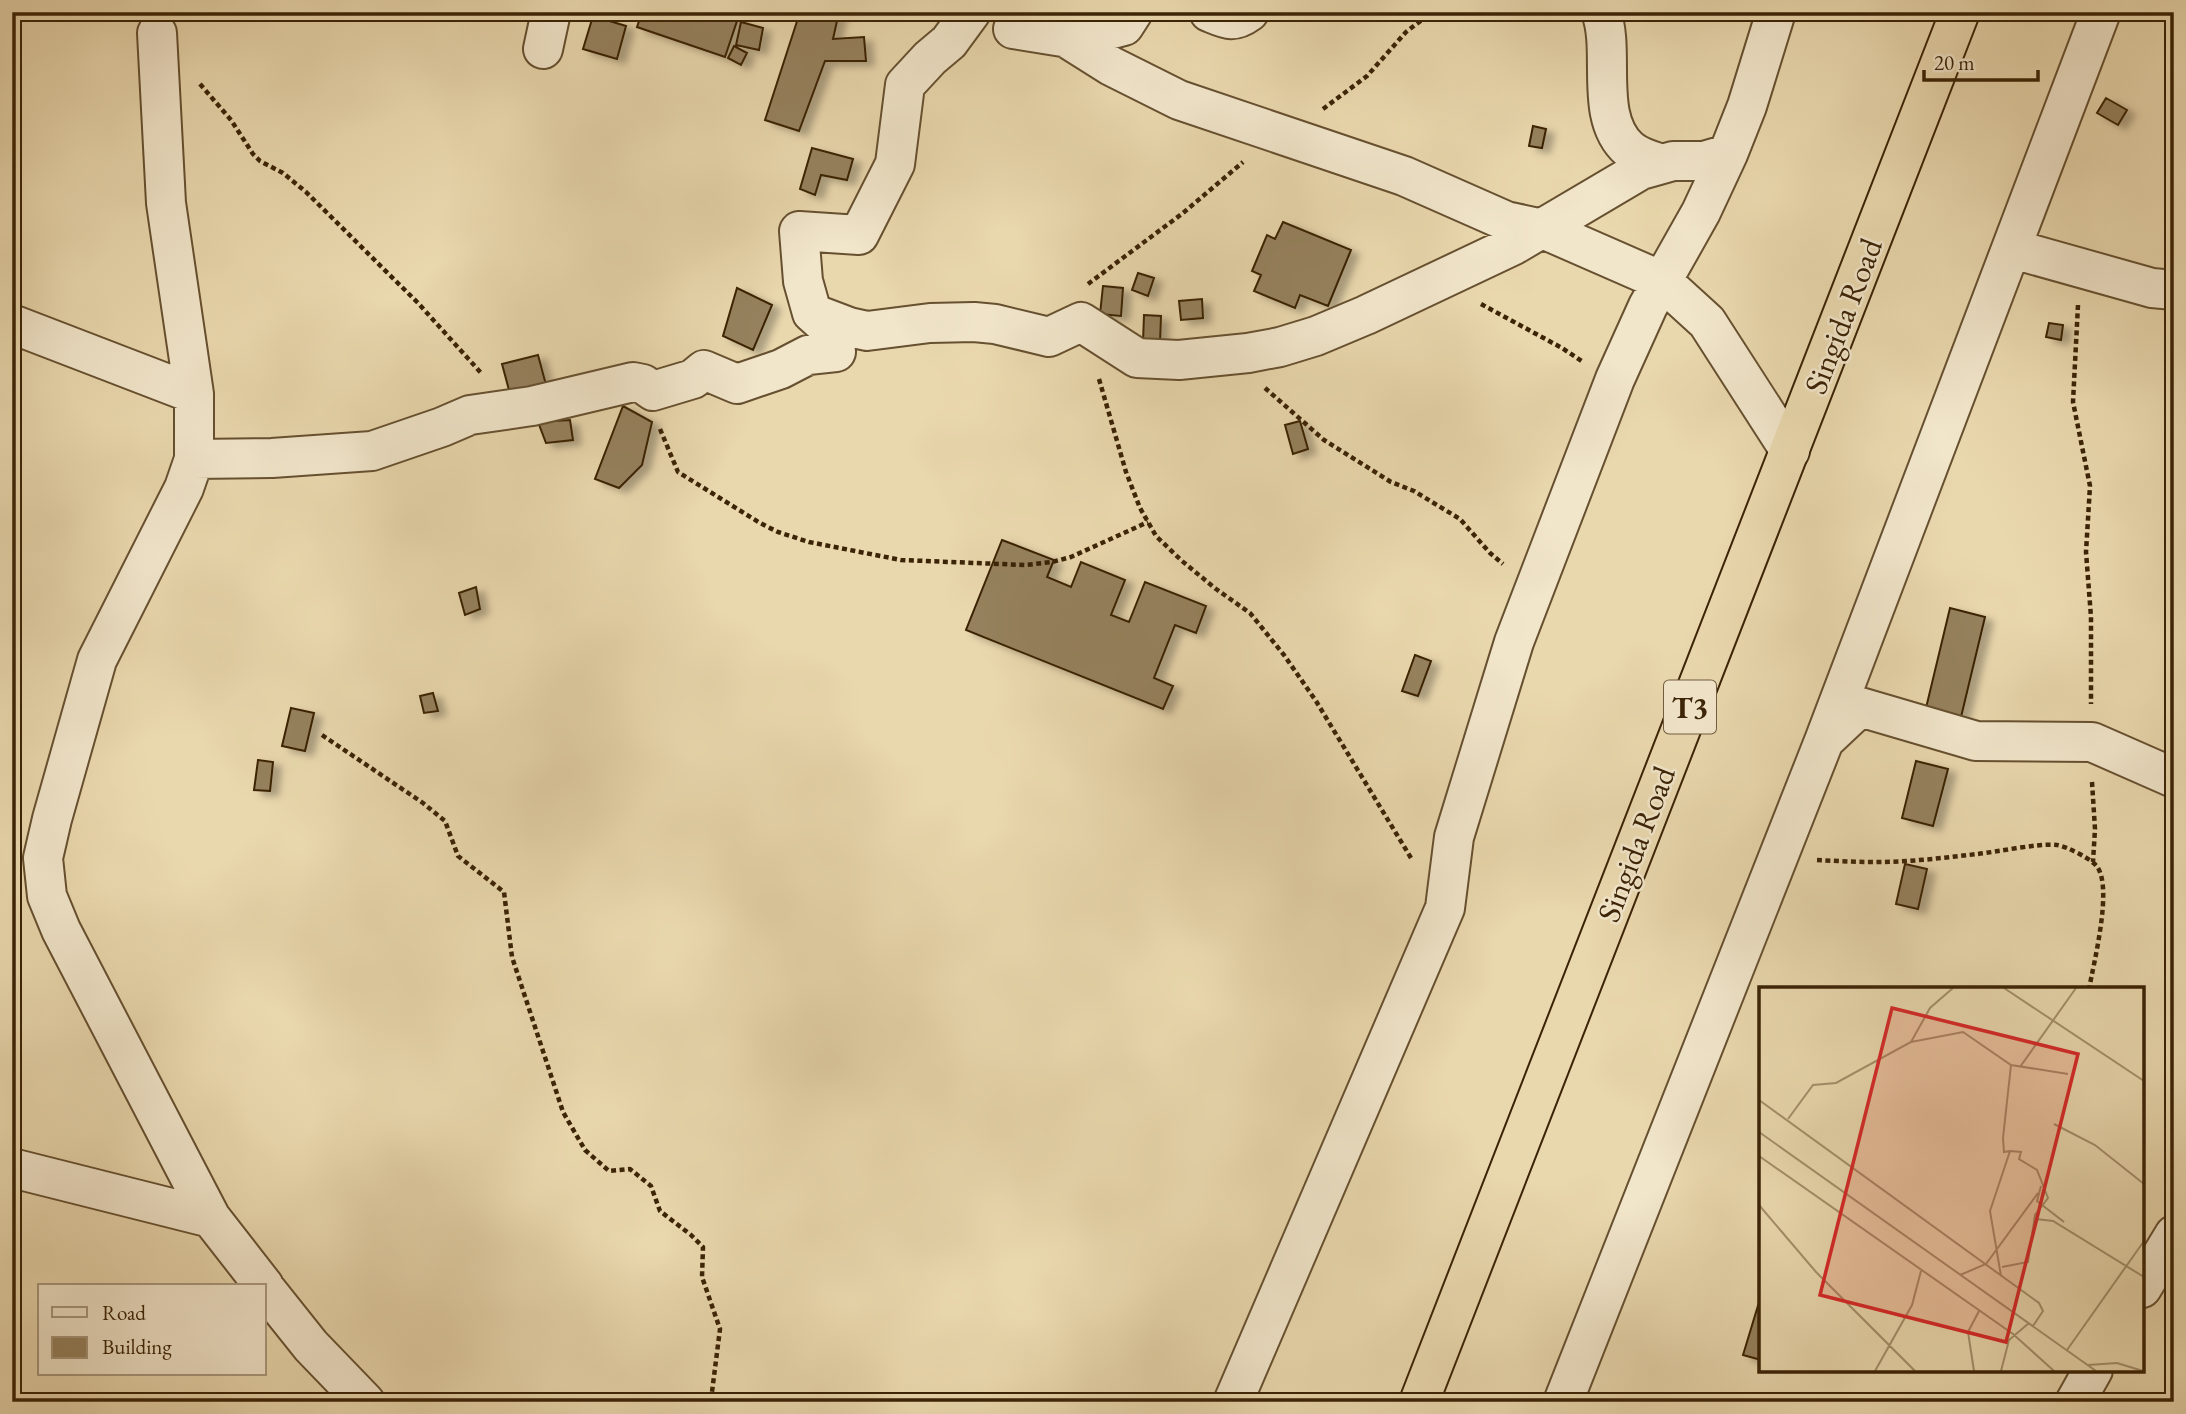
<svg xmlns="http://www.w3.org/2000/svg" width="2186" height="1414" font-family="'EB Garamond',serif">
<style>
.building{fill:#95815d;stroke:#3b2306;stroke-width:2;filter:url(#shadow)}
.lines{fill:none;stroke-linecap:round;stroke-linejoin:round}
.minor-casing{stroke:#665030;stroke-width:42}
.highway-casing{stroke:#3b2306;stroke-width:42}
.path{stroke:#3b2306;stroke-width:4.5;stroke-dasharray:5 3.5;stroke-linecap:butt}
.minor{stroke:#f1e5ca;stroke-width:38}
.highway{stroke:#e9d7ad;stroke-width:38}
.labels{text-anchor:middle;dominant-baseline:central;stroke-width:5;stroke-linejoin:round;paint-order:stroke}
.shield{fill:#f1e5ca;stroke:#725d41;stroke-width:2}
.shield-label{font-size:30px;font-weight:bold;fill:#3b2306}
.street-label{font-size:32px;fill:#3b2306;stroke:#f1e5ca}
.inset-road{fill:none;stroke:#a38f6a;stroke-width:2}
.view{fill:#d62828;fill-opacity:0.15;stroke:#d62828;stroke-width:3.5}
.inset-edge{fill:none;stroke:#3b2306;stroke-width:3.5}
</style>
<defs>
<filter id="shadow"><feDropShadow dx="8" dy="4.5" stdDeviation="3.5" flood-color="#0004"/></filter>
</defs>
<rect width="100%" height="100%" fill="#e9d7ad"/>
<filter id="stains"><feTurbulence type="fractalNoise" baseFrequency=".00286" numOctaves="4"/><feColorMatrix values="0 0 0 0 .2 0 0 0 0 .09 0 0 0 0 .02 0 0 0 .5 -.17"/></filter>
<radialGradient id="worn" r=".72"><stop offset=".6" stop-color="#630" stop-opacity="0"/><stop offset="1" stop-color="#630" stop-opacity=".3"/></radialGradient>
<path class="building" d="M 642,12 L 731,12 L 739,15 L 725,57 L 637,27 Z
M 800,12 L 839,12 L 833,39 L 864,37 L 866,61 L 825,61 L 799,131 L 765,120 Z
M 593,16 L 626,26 L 617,59 L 583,49 Z
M 741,22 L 763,28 L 759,50 L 736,45 Z
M 734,46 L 747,53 L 741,65 L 728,58 Z
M 2106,98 L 2127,110 L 2118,125 L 2097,113 Z
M 1533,126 L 1546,129 L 1542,148 L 1529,146 Z
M 812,148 L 853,159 L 847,180 L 821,175 L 815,195 L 800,189 Z
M 1283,222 L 1351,250 L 1328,306 L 1300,295 L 1295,308 L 1254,291 L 1261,275 L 1252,271 L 1267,235 L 1275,239 Z
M 1138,273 L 1154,278 L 1148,296 L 1132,290 Z
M 1103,286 L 1123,288 L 1121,316 L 1100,314 Z
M 737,288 L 772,305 L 753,350 L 723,336 Z
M 1202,299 L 1203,318 L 1181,320 L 1179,301 Z
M 1144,315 L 1161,316 L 1160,343 L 1143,342 Z
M 2049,323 L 2063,325 L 2061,340 L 2046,337 Z
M 538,355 L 549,396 L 513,405 L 502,364 Z
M 623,406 L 652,422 L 642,465 L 619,488 L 595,479 Z
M 570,420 L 573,440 L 546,443 L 538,422 Z
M 1300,421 L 1308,449 L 1293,454 L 1285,425 Z
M 1002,540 L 1054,560 L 1047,577 L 1071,587 L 1081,562 L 1125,580 L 1111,615 L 1129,622 L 1145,582 L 1206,606 L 1196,633 L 1175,625 L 1154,678 L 1173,686 L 1163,709 L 966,630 Z
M 476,587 L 480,609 L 465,615 L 459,593 Z
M 1950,608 L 1985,617 L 1961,717 L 1926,708 Z
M 1415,655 L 1431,661 L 1418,696 L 1402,691 Z
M 433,693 L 438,711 L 424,713 L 420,696 Z
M 291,708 L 314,713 L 305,751 L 282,746 Z
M 258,760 L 273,762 L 270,791 L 254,790 Z
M 1916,761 L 1948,769 L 1933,826 L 1902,818 Z
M 1905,864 L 1927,869 L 1918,909 L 1896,904 Z
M 1760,1299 L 1761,1299 L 1761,1360 L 1743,1355 Z"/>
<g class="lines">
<g class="minor-casing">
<path id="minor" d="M 1209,12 C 1226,19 1233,24 1249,12
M 1601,12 C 1616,52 1593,117 1629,149 C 1637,156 1649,160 1659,163
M 1013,29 L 1075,39 L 1124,26 L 1133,12
M 157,33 L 166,203 L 194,394 L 194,459 L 184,488 L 97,660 L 52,819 L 43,858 L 47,896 L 61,930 L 211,1218
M 1065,37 L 1111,66 L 1179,100 L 1404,176 L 1506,221 L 1543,229 L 1662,281 L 1707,322 L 1790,451
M 543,49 L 551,12
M 2013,249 L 2152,288 L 2174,290
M 812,313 L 803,281 L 799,231 L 859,235 L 895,164 L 905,85 L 930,58 L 949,42 L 971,12
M 12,324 L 194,394
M 194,459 L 272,458 L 372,451 L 442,427 L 470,415 L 532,406 L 633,382 L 643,384 L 653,391 L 693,379 L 704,370 L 737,384 L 781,369 L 808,355 L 836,352 L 832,331 L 812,313 L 849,327 L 867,331 L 930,323 L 974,322 L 995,324 L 1049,337 L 1081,322 L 1137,358 L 1179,360 L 1248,353 L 1280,347 L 1316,336 L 1366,315 L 1514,245 L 1641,170 L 1673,161 L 1704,161 L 1728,154
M 1826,739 L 1860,707 L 1976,741 L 2092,742 L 2174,778
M 12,1168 L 211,1218 L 264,1286
M 264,1287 L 311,1346 L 365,1402
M 2142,1288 L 2174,1235
M 1233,1402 L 1445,908 L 1454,837 L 1514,642 L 1615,379 L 1648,306 L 1701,212 L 1728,154 L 1747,106 L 1776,12
M 1563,1402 L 1824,741 L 2101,12
M 2075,1402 L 2093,1370"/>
</g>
<g class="highway-casing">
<path id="highway" d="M 1419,1402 L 1960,12"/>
</g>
<path class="path" d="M 200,84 L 231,120 L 253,154 L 260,161 L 283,173 L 306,192 L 418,303 L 482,374
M 1323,109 L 1367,76 L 1406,32 L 1432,12
M 1088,284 L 1183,213 L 1243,162
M 1481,304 L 1562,348 L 1583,362
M 2078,305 L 2073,402 L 2090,486 L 2086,552 L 2091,617 L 2091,704
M 1099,379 L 1126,472 L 1140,508 L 1156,536 L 1182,561 L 1216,589 L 1250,613 L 1284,655 L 1316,701 L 1411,858
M 1265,388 L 1324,440 L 1391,482 L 1414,491 L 1460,519 L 1490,553 L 1503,564
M 660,429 L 678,472 L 760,523 L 778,532 L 809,542 L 901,560 L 1025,565 L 1052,562 L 1071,557 L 1148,522
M 322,735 L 423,803 L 445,821 L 458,856 L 504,892 L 512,957 L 563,1112 L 585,1150 L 609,1171 L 630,1169 L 651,1186 L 660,1211 L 691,1235 L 703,1247 L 702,1277 L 720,1329 L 712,1392 L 707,1402
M 2092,782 L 2095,829 L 2093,862
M 1817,860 C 1836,861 1856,862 1876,862 C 1909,862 1943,858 1977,854 C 1998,852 2037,843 2057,845 C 2066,846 2094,860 2098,868 C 2112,891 2094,962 2089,989"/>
<use href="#minor" class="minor"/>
<use href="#highway" class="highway"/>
</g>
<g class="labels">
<rect class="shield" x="1664" y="680.5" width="52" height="53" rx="5"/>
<g class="shield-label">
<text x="1690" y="707">T3</text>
</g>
<g class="street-label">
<text transform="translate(1843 316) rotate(-69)">Singida Road</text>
<text transform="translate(1636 844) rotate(-69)">Singida Road</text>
</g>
</g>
<g transform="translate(1759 987)">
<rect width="385" height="385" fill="#e9d7ad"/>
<path class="inset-road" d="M 245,1 L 385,94M 152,55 L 204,45 L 252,78 L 309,87M 261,80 L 317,1M 0,113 L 280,316 L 284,324 L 274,339M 29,132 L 54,98 L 77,96 L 152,55 L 171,21 L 194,1M 295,137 L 336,158 L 385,197M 0,145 L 337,384M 0,169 L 254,347 L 295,384M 282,199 L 278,214 L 305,235M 0,218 L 57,285 L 156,384M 277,232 L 294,234 L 385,290M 243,280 L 269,275 L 276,228 L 289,211 L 278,183 L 260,172 L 262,165 L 251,164M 201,288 L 227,277 L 279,206M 242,289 L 231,224 L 251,164 L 245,165 L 244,151 L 252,78M 308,363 L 385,254M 329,378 L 358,376 L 384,384M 116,384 L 153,318 L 162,284M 215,384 L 209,345 L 220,324M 242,384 L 250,353 L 270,336"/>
<path class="view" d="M 133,21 L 319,67 L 247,355 L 61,308 Z"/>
<rect width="385" height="385" class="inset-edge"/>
</g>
<rect width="2186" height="1414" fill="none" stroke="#e9d7ad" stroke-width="42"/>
<rect x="14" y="14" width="2158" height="1386" fill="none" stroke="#3b2306" stroke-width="3.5"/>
<rect x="21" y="21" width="2144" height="1372" fill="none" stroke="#3b2306" stroke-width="2"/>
<rect x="38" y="1284" width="228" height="91" fill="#f1e5ca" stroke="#a8977c" stroke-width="2"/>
<rect x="52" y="1307" width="35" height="10" fill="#f1e5ca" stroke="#a8977c" stroke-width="2"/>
<text x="102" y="1320" font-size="21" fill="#3b2306">Road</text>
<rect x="52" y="1337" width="35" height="21" fill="#95815d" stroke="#a8977c" stroke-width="2"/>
<text x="102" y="1354" font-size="21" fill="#3b2306">Building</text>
<path d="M1924 70v10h114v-10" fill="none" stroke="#3b2306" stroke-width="3.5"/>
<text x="1934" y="70" font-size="21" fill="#3b2306" stroke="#f1e5ca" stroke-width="5" paint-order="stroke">20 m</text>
<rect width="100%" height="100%" filter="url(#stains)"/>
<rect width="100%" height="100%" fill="url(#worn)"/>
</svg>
